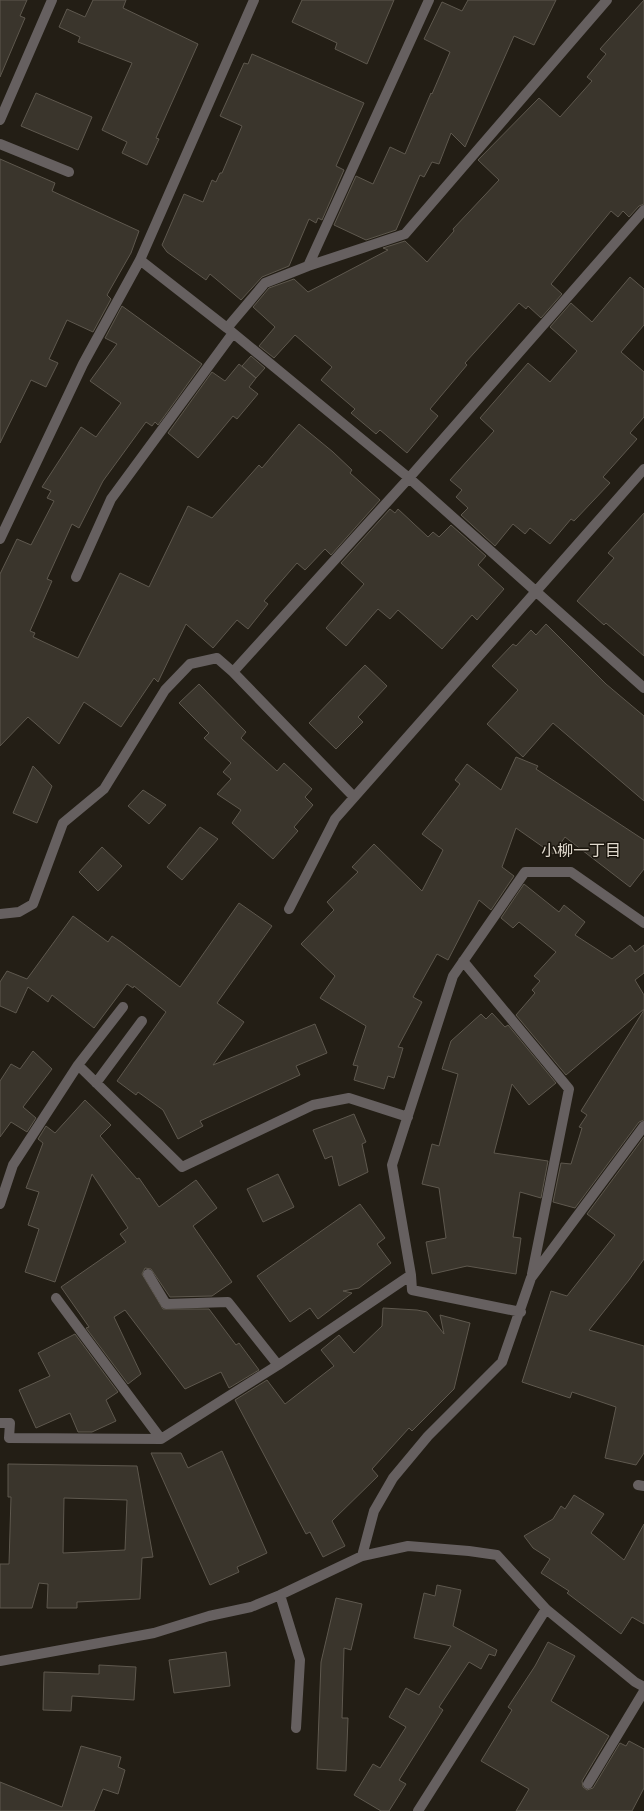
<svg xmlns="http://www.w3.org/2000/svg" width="644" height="1811" font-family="Mulish,'Noto Sans JP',sans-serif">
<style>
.building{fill:#3a352c;stroke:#5e584e;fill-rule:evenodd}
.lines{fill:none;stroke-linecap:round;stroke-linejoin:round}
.minor{stroke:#666060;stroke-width:10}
.labels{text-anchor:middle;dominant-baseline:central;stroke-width:3;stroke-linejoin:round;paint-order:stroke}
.neighbourhood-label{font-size:16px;fill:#e0d9cd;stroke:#1a150d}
</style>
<rect width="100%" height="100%" fill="#231e15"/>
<path class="building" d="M 0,0 L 27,0 L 20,16 L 25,18 L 0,77 Z
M 93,0 L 126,0 L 123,8 L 198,44 L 156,138 L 159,139 L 147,165 L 122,153 L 127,142 L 102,130 L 132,63 L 78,42 L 80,37 L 59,27 L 67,9 L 85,17 Z
M 302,0 L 394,0 L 367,64 L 335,49 L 337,43 L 292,22 Z
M 468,0 L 556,0 L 534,45 L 514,36 L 465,147 L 451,133 L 439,164 L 432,162 L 424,177 L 420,175 L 396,230 L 366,240 L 334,225 L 356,176 L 373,184 L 390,147 L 405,154 L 431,93 L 432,94 L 450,52 L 424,39 L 442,2 L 462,11 Z
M 644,0 L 644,204 L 639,206 L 629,217 L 623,211 L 618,217 L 611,211 L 551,284 L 562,294 L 541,318 L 528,306 L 526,309 L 519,303 L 465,363 L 467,365 L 430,409 L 438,416 L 407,453 L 380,430 L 376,434 L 351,413 L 355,409 L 321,380 L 332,367 L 295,335 L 274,358 L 259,346 L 275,327 L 253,307 L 269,288 L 294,279 L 308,292 L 388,250 L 383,248 L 405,241 L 427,262 L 454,231 L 453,229 L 499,180 L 478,160 L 539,98 L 560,117 L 592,81 L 587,77 L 606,54 L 600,49 Z
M 252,54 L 364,103 L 336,166 L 344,170 L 322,220 L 318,218 L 316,223 L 309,219 L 289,266 L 262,277 L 241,300 L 210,274 L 206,280 L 167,252 L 162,245 L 184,194 L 203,202 L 212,180 L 216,182 L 220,173 L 222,173 L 242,126 L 220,116 L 244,63 L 248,64 Z
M 36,93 L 92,117 L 78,150 L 21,126 Z
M 0,159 L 55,183 L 52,191 L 139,231 L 131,253 L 107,295 L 111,299 L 93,332 L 67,320 L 49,359 L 58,363 L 46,387 L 31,380 L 0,443 Z
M 630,277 L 644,289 L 644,325 L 621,352 L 644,372 L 644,417 L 630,433 L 637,439 L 603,477 L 610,483 L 574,521 L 571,519 L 550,544 L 530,528 L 525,534 L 513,524 L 495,546 L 461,515 L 468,508 L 456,497 L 462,490 L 450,480 L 494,431 L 480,418 L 528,363 L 550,382 L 577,351 L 550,327 L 571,303 L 592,322 Z
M 122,306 L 202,364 L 158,425 L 155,422 L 152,426 L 146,422 L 103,481 L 79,528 L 72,524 L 47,579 L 52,581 L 30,631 L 35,633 L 33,637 L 78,658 L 120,573 L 149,587 L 188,506 L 212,518 L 259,465 L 262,468 L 299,424 L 333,452 L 352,470 L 350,473 L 380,500 L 331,555 L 325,549 L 305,570 L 297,563 L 264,601 L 268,604 L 248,629 L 237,620 L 213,648 L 186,624 L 158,682 L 154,678 L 121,727 L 84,702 L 59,744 L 28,717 L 0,746 L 0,574 L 17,539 L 31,545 L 54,501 L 47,498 L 51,491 L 42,487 L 81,427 L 96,437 L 121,403 L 90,381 L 117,344 L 105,338 Z
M 251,356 L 265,368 L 256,378 L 242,366 Z
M 239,364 L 256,378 L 249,387 L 258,394 L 237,419 L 233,416 L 198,458 L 168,433 L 212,372 L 225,381 Z
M 390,509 L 395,513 L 398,509 L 428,537 L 433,532 L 439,537 L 451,525 L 486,556 L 478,565 L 504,589 L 477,620 L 472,615 L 442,649 L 398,610 L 390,619 L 378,609 L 346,646 L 326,628 L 364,584 L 341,563 Z
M 644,513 L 644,656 L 606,623 L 604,625 L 577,601 L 614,558 L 608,553 Z
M 546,624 L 606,684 L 644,716 L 644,801 L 553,723 L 523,757 L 487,724 L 518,690 L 492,666 L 513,644 L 516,646 L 531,630 L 536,635 Z
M 365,665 L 387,686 L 358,717 L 363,722 L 336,749 L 309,723 Z
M 199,684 L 246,732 L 241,738 L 277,771 L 284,763 L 312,789 L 305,797 L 313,805 L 294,827 L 298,831 L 273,859 L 232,823 L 241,810 L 217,794 L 231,779 L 223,772 L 231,763 L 204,738 L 209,733 L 179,703 Z
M 516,757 L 538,766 L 536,769 L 644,840 L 644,869 L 630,887 L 565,837 L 553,854 L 516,828 L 502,867 L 514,876 L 491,910 L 479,900 L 448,960 L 437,954 L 413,997 L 422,1002 L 398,1047 L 403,1048 L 394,1078 L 388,1076 L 384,1089 L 354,1080 L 358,1066 L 353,1065 L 366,1026 L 320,998 L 335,976 L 301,944 L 334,910 L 327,902 L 358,872 L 352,867 L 374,844 L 422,891 L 443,850 L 422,834 L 460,784 L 455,780 L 467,764 L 501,790 Z
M 33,766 L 52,786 L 37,823 L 13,813 Z
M 143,790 L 166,805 L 149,824 L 128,806 Z
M 200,827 L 218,839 L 182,880 L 167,867 Z
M 102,847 L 122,866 L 98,891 L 79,872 Z
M 524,884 L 559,912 L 564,905 L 585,922 L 575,935 L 612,959 L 630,945 L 635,952 L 644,945 L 644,973 L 635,980 L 644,995 L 644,1009 L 566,1075 L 516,1015 L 535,993 L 532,990 L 540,981 L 534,976 L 556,952 L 519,922 L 513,928 L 501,918 Z
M 239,903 L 272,926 L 217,1003 L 244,1022 L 213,1065 L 315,1024 L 327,1053 L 296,1066 L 300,1075 L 200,1121 L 203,1126 L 178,1139 L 163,1110 L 138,1092 L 136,1095 L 117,1081 L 166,1012 L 134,986 L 133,988 L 127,984 L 94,1028 L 52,995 L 48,1002 L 28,987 L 16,1013 L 0,1006 L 0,982 L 7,971 L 27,979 L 73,916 L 108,942 L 112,936 L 121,942 L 180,987 Z
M 644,1010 L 644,1120 L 639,1122 L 575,1208 L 553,1202 L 561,1163 L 571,1164 L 582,1128 L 579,1127 L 587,1115 L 581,1111 Z
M 492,1013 L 505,1027 L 508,1025 L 556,1083 L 529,1105 L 512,1084 L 494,1153 L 548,1161 L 541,1198 L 520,1192 L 513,1237 L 521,1238 L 516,1274 L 467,1266 L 432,1274 L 426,1242 L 446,1238 L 439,1188 L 422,1184 L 432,1144 L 439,1146 L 458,1074 L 442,1069 L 451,1041 L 481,1014 L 486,1019 Z
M 33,1051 L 52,1069 L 23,1107 L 36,1118 L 27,1132 L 11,1122 L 0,1137 L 0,1081 L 11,1064 L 20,1069 Z
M 85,1100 L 111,1125 L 100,1136 L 137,1179 L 139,1178 L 159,1207 L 196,1180 L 217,1208 L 193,1226 L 232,1282 L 212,1296 L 170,1297 L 151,1269 L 145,1268 L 142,1274 L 163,1309 L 209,1309 L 236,1345 L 239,1343 L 259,1370 L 229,1388 L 221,1372 L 185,1389 L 125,1310 L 114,1317 L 141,1374 L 128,1384 L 86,1328 L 89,1327 L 61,1287 L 126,1242 L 120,1234 L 128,1228 L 92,1174 L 55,1282 L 25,1272 L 39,1229 L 28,1225 L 39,1192 L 26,1188 L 43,1143 L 38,1139 L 46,1126 L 55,1133 Z
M 354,1114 L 366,1142 L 362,1144 L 368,1172 L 339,1186 L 332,1156 L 325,1159 L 313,1130 Z
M 644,1137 L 644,1259 L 629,1280 L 589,1330 L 644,1346 L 644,1453 L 636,1465 L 605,1458 L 616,1407 L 572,1392 L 570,1398 L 522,1382 L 551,1291 L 567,1296 L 615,1235 L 587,1214 Z
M 278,1174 L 294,1207 L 263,1222 L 247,1189 Z
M 360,1204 L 385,1238 L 377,1244 L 391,1263 L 359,1288 L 343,1291 L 352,1293 L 318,1319 L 310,1308 L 290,1322 L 257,1276 Z
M 383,1308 L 417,1310 L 427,1312 L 444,1334 L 440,1315 L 470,1323 L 454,1389 L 412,1431 L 409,1428 L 372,1469 L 378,1476 L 332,1521 L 345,1546 L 323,1557 L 310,1532 L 306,1534 L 235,1400 L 267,1380 L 285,1404 L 334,1366 L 321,1350 L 339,1335 L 354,1353 L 382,1326 Z
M 75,1334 L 118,1392 L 106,1400 L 116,1421 L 92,1432 L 78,1432 L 70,1413 L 36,1428 L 19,1390 L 50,1376 L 38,1353 Z
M 222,1451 L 267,1553 L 237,1567 L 239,1572 L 210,1585 L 151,1453 L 181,1453 L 188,1468 Z
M 8,1464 L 137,1466 L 153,1557 L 142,1558 L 140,1599 L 77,1602 L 77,1608 L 47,1608 L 48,1584 L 39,1583 L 32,1608 L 0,1608 L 0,1564 L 9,1564 L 11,1497 L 8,1497 ZM 64,1498 L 127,1500 L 125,1550 L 63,1553 Z
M 574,1495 L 604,1514 L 591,1533 L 624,1560 L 644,1524 L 644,1624 L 632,1617 L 621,1634 L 567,1593 L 569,1591 L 541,1573 L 550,1559 L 533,1548 L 524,1536 L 553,1519 L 561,1506 L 565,1509 Z
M 437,1585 L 461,1590 L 453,1626 L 497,1650 L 495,1656 L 489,1654 L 481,1669 L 469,1662 L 439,1707 L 443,1710 L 399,1780 L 406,1784 L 389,1811 L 381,1811 L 354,1795 L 373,1764 L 380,1768 L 406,1727 L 389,1717 L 406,1688 L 419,1695 L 451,1646 L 414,1638 L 424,1593 L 435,1596 Z
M 336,1598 L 362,1604 L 351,1650 L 344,1648 L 342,1718 L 348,1718 L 346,1771 L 317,1769 L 321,1662 Z
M 548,1642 L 575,1656 L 551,1701 L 609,1736 L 582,1781 L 583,1787 L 587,1790 L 593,1788 L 620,1743 L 626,1746 L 629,1741 L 644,1749 L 644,1788 L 632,1811 L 516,1811 L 529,1789 L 481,1761 L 512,1710 L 508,1707 L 535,1666 Z
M 226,1652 L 230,1686 L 174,1693 L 169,1660 Z
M 99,1665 L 136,1667 L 134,1700 L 72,1696 L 71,1711 L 43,1710 L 44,1672 L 99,1674 Z
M 81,1746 L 121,1757 L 118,1767 L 125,1770 L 118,1794 L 103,1789 L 94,1811 L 0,1811 L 0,1782 L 62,1807 Z"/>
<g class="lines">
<path class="minor" d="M 607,0 L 405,234 L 308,266 L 265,283 L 227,328 L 409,478 L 644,688
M 0,120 L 52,0
M 0,144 L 69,172
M 140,260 L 227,328
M 308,266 L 429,0
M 0,539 L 83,364 L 140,260 L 254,0
M 76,577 L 111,499 L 233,333
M 233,672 L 354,797
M 289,909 L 335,819 L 644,469
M 0,914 L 19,912 L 33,904 L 63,823 L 104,789 L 165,690 L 190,664 L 217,658 L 233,672 L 409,478 L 644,210
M 463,961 L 569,1089 L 532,1274
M 78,1065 L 123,1007
M 96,1083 L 142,1021
M 0,1204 L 13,1165 L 78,1065 L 182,1167 L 313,1105 L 349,1098 L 408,1117
M 148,1274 L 166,1304 L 228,1302 L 278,1365
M 56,1298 L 161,1439
M 521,1312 L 412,1290 L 411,1275 L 392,1165 L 453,976 L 525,872 L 571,872 L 644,923
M 0,1423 L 10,1423 L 9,1438 L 161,1439 L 278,1365 L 411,1275
M 638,1485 L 644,1486
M 362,1556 L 374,1511 L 393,1478 L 428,1436 L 502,1362 L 531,1278 L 644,1126
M 280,1595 L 300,1660 L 296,1728
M 0,1661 L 154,1633 L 209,1616 L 251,1607 L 280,1595 L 362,1556 L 408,1546 L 469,1551 L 497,1555 L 546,1609 L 635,1682 L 644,1687
M 588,1784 L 644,1691
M 418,1811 L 546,1609"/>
</g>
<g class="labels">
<g class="neighbourhood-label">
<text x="581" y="850">小柳一丁目</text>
</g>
</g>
</svg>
